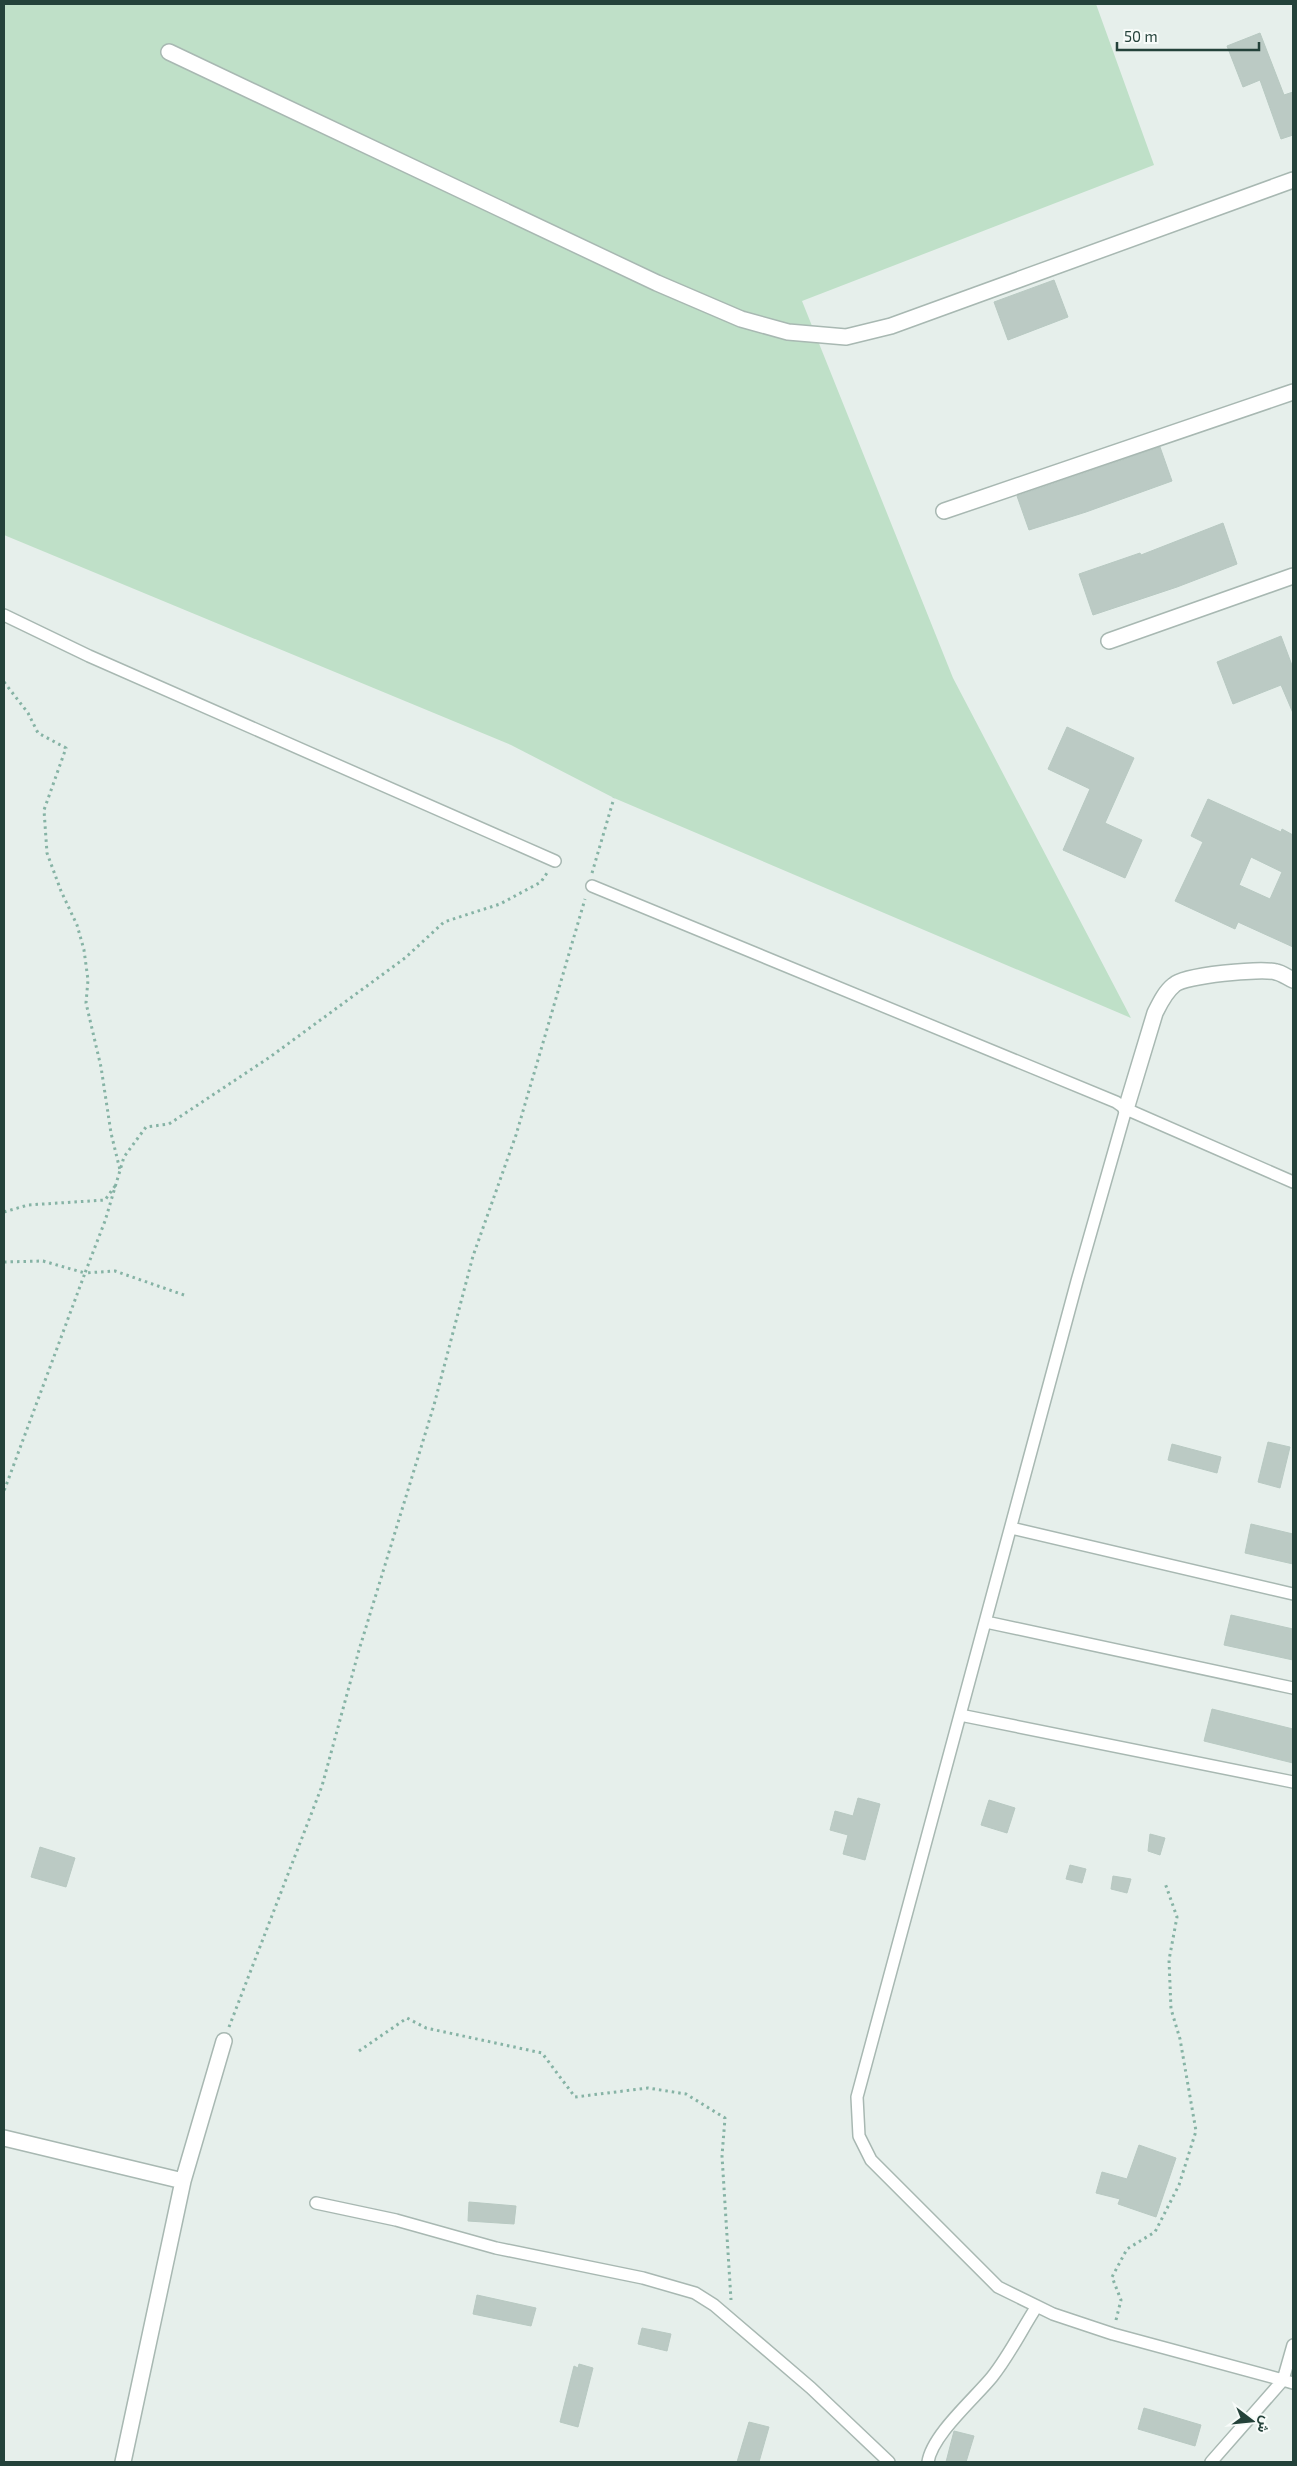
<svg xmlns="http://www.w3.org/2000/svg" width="1297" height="2466" font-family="'Exo 2',Vazirmatn,sans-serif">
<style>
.green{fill:#bfe0c8}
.building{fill:#bbcac4;stroke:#b8c9c2;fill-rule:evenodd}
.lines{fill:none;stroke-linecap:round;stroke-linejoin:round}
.lane-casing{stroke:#a8b8b2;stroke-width:14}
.street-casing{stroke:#a8b8b2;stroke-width:18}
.path{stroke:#86b3a5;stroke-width:3;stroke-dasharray:2.5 4;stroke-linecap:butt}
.lane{stroke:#fff;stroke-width:11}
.street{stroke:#fff;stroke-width:15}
</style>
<rect width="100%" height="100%" fill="#e6efeb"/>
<path class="green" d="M 4,4 L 1096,4 L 1154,165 L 802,301 L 953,678 L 1131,1018 L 614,798 L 511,745 L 4,535 Z"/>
<path class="building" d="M 1260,33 L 1284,95 L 1293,92 L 1293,135 L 1281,139 L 1260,80 L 1243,87 L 1227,46 Z
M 1054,280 L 1068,317 L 1008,340 L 994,302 Z
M 1160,447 L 1172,481 L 1086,512 L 1029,530 L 1017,496 Z
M 1223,523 L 1237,564 L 1177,587 L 1093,615 L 1079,574 L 1140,553 L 1141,555 Z
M 1281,636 L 1293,668 L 1293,713 L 1281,685 L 1233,704 L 1217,662 Z
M 1067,727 L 1134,758 L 1105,823 L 1142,840 L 1125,878 L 1063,850 L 1090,789 L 1048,769 Z
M 1208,799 L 1281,832 L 1282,829 L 1293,835 L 1293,947 L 1238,922 L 1235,929 L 1175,901 L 1203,842 L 1191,836 ZM 1251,857 L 1282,872 L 1270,899 L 1239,885 Z
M 1268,1442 L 1290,1447 L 1280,1488 L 1258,1482 Z
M 1172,1444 L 1221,1457 L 1217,1473 L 1168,1460 Z
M 1251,1524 L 1293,1534 L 1293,1564 L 1245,1553 Z
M 1231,1615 L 1293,1629 L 1293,1660 L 1224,1645 Z
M 1212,1709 L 1293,1729 L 1293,1763 L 1204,1741 Z
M 858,1798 L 880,1804 L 865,1860 L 843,1854 L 848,1835 L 830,1830 L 835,1811 L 853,1816 Z
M 989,1800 L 1015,1808 L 1007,1833 L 981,1825 Z
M 1150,1834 L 1165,1838 L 1160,1855 L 1148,1851 Z
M 40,1847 L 75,1858 L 66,1887 L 31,1877 Z
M 1070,1865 L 1086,1869 L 1082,1883 L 1066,1879 Z
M 1113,1876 L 1131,1879 L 1127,1893 L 1111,1889 Z
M 1139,2145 L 1176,2158 L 1156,2217 L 1118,2204 L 1120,2199 L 1096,2193 L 1102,2172 L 1127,2179 Z
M 469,2202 L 516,2206 L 514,2224 L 468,2221 Z
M 477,2295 L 536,2308 L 531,2326 L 473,2314 Z
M 642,2328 L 671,2334 L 667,2351 L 638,2344 Z
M 579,2364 L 593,2368 L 578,2427 L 560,2422 L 574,2366 L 578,2368 Z
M 1144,2408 L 1201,2425 L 1195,2446 L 1138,2429 Z
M 749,2422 L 769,2427 L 759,2462 L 737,2462 Z
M 954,2431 L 974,2436 L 966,2462 L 946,2462 Z"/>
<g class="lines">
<g class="lane-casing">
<path id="lane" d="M 4,615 L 89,656 L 555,861
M 592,886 L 1116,1102 L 1126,1109 L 1293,1182
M 1126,1109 L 1077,1281 L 857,2097 L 859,2136 L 871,2160 L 998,2287 L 1053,2314 L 1113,2334 L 1283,2380 L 1211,2462
M 1011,1528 L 1293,1594
M 986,1622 L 1293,1688
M 960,1715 L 1293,1782
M 316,2203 L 396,2220 L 496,2248 L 643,2278 L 695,2293 L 714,2305 L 811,2388 L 889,2462
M 1293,2345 L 1283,2380 L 1293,2383
M 928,2462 C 932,2435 974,2399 992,2377 C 1009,2356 1022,2329 1037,2306"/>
</g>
<g class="street-casing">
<path id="street" d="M 169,52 L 657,283 L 741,319 L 788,332 L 846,337 L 891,326 L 1293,180
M 944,511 L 1293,392
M 1109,641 L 1293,576
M 1126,1109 L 1155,1013 C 1160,1003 1165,992 1174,985 C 1184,975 1262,968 1276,972 C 1282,973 1288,978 1293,980
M 4,2138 L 183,2181
M 123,2462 L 183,2181 L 224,2041"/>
</g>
<path class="path" d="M 4,682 L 28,713 L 38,733 L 66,748 L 44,810 L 47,853 L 61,891 L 77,925 L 84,950 L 88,980 L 86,1003 L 101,1067 L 111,1133 L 120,1170
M 592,873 L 614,798
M 4,1212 L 28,1205 L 105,1200 L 115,1186
M 4,1262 L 43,1261 L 85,1273 L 4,1491
M 184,1295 L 115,1271 L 85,1273 L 105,1221 L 124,1157 L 146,1127 L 169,1124 L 270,1057 L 405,958 L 444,922 L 500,904 L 541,882 L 547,873
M 229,2027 L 322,1786 L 359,1650 L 434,1405 L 473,1256 L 516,1135 L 585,899
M 359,2051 L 407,2018 L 426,2028 L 542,2053 L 575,2097 L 648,2088 L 686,2094 L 725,2118 L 722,2156 L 731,2300
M 1116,2320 L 1121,2300 L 1112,2277 L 1127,2249 L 1155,2232 L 1179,2185 L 1196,2131 L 1180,2039 L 1171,2009 L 1169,1960 L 1177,1917 L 1165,1883"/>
<use href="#lane" class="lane"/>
<use href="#street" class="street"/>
</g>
<rect width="1297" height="2466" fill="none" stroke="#24423a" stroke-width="10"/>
<g transform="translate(1252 2421) rotate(106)" stroke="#f7fbf9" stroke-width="4" paint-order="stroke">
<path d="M0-4L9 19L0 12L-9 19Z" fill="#24423a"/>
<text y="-8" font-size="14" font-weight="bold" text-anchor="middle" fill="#24423a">ش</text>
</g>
<path d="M1117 42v8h142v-8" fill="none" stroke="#24423a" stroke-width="2.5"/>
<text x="1124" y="42" font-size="15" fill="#24423a" stroke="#f7fbf9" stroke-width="4" paint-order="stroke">50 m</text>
</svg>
